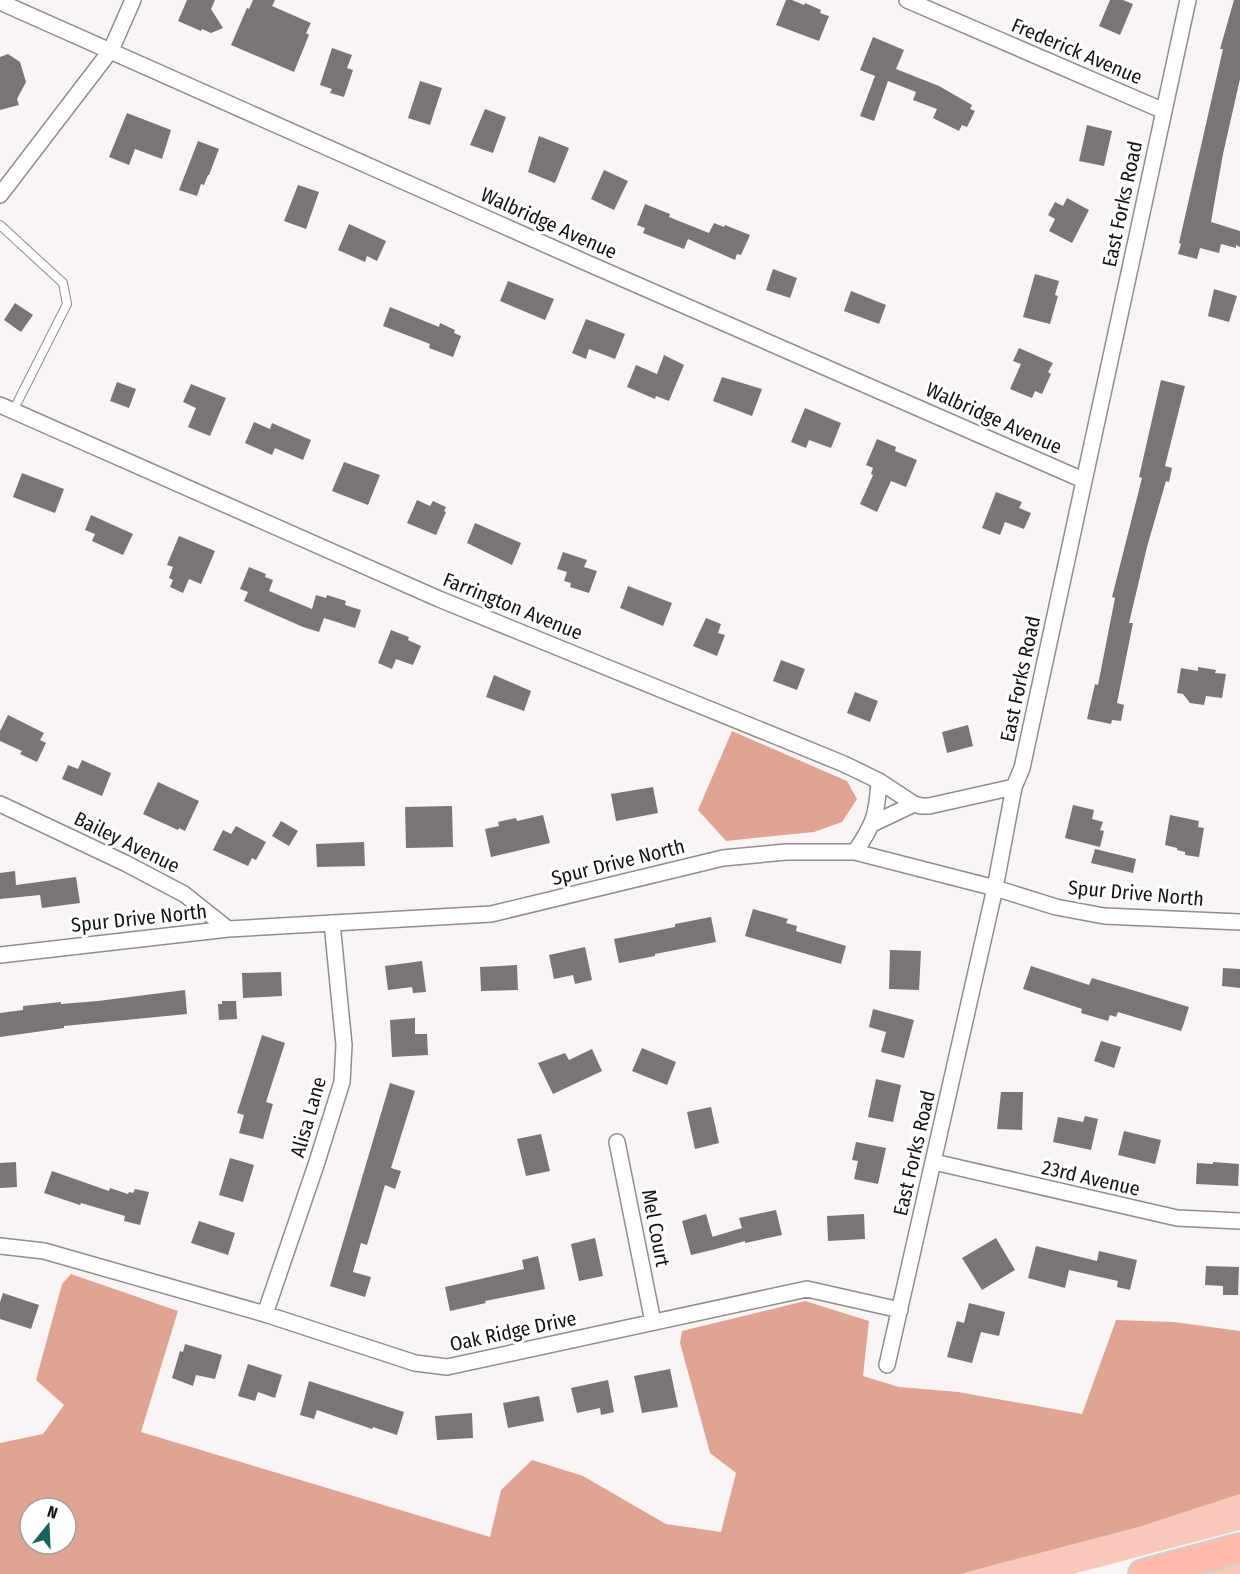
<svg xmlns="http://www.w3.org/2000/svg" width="1240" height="1574" font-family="'Fira Sans Condensed',sans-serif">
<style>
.green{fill:#f8c8bb}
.forest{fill:#dfa493;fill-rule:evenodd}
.building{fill:#797574}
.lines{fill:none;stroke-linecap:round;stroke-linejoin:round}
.lane-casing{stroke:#918d8c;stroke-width:10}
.street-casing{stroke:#918d8c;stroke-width:18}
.highway-casing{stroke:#d0d0d0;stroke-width:32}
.lane{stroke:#fff;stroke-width:8}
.street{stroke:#fff;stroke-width:15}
.highway{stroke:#febba9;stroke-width:28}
.labels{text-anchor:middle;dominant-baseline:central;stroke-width:6;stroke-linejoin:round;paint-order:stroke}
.street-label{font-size:20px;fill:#151313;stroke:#fff}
</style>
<rect width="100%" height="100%" fill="#faf5f4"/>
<path class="green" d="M 1240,1494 L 1240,1530 L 1073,1574 L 960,1574 L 1139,1527 Z
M 1240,1564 L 1240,1574 L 1201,1574 Z"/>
<path class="forest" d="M 732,731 L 847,781 L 857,799 L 842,822 L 814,832 L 726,841 L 698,810 Z
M 71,1274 L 178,1311 L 141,1432 L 490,1537 L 501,1490 L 532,1460 L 583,1476 L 666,1524 L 721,1532 L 736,1473 L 710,1453 L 680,1343 L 682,1331 L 805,1301 L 869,1321 L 863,1376 L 899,1387 L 958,1392 L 1082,1414 L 1116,1320 L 1174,1322 L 1240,1331 L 1240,1494 L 1139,1527 L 960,1574 L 0,1574 L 0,1443 L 43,1434 L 64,1405 L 36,1380 L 62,1284 ZM 30,1508 L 66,1508 L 66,1544 L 30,1544 Z"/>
<path class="building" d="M 187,0 L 215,0 L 211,9 L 223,28 L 211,33 L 202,29 L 201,31 L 178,21 Z
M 253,0 L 275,0 L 272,6 L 311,23 L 306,33 L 309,35 L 294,72 L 231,45 L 247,8 L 249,9 Z
M 786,0 L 792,0 L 804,5 L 805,3 L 821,10 L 820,13 L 829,16 L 819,41 L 776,25 Z
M 1110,0 L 1123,0 L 1133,4 L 1120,35 L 1099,26 Z
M 1234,0 L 1240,0 L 1240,79 L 1223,154 L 1211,222 L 1240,231 L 1240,247 L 1236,245 L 1236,248 L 1221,244 L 1219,253 L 1200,248 L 1197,259 L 1178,254 L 1181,244 L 1179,243 L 1223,49 L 1220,49 Z
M 873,37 L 904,50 L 896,69 L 939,86 L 972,105 L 970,109 L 975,111 L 967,127 L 962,125 L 959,131 L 933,118 L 937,109 L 913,100 L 916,92 L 888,81 L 874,121 L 860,116 L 875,76 L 860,70 Z
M 332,48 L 352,55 L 347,68 L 353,70 L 344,97 L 330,93 L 332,89 L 320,85 Z
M 8,54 L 20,62 L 26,82 L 17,99 L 19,105 L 0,110 L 0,57 Z
M 420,81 L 442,88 L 430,125 L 408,118 Z
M 485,109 L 506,117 L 493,153 L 470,145 Z
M 127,113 L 171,130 L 162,159 L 135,149 L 129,165 L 109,157 Z
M 1087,125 L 1112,131 L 1104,166 L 1079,161 Z
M 539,136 L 569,148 L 555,183 L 528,172 Z
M 198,141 L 219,149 L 209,175 L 208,175 L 204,185 L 201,184 L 197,196 L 179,190 Z
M 604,170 L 628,181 L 614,210 L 591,199 Z
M 298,185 L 319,192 L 306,229 L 284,221 Z
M 1067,198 L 1089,210 L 1072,243 L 1049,231 L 1055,219 L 1048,215 L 1055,202 L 1063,206 Z
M 645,204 L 670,214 L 669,217 L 709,233 L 714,223 L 724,227 L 725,225 L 750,235 L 741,255 L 737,254 L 735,260 L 688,239 L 684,249 L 643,233 L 645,228 L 637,225 Z
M 349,224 L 386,241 L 377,261 L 367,256 L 365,262 L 338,250 Z
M 773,269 L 797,278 L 790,298 L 766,290 Z
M 1035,274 L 1059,281 L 1055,295 L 1058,296 L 1050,324 L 1023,317 Z
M 508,281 L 554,299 L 545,320 L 500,301 Z
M 1214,289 L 1237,296 L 1229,322 L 1208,316 Z
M 851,291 L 886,305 L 879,324 L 844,311 Z
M 15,303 L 33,315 L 21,332 L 4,320 Z
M 390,307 L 439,327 L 440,323 L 455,330 L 454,333 L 461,336 L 453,357 L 429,348 L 430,344 L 383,326 Z
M 586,319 L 625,334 L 615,359 L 589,349 L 586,359 L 572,353 Z
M 1019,348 L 1053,363 L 1048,372 L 1051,374 L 1042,394 L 1035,391 L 1032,398 L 1010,389 L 1021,364 L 1013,361 Z
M 664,355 L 684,365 L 669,401 L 656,396 L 655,399 L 627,387 L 636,365 L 657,374 Z
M 722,377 L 762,389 L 752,416 L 713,401 Z
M 1161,380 L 1185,386 L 1165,466 L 1172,468 L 1169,482 L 1166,481 L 1147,547 L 1129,623 L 1133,623 L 1117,703 L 1124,705 L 1121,721 L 1112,720 L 1111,724 L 1087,719 L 1095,684 L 1098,685 L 1115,598 L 1112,597 L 1142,478 L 1139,477 Z
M 117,382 L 136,389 L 129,408 L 110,401 Z
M 191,384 L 226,398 L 210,436 L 188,427 L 196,408 L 183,402 Z
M 805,408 L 841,423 L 831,448 L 809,440 L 806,448 L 791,442 Z
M 254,422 L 270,429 L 272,423 L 311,440 L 303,460 L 275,448 L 272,455 L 245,443 Z
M 877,439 L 896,447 L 895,451 L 917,460 L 906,487 L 891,481 L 877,512 L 860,504 L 873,475 L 871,474 L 873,468 L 866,465 Z
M 344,462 L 380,475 L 368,505 L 332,491 Z
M 22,473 L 64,489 L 55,513 L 13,497 Z
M 996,492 L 1022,502 L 1019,508 L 1031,513 L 1024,529 L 1005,522 L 1000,535 L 982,528 Z
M 417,500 L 430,506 L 433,501 L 446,507 L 444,511 L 446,512 L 436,535 L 407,523 Z
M 91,515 L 133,534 L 123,555 L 92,541 L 95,534 L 85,530 Z
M 475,523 L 521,543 L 512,565 L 467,543 Z
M 179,536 L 215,551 L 201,584 L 189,579 L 183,593 L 170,587 L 173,580 L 169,578 L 173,567 L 167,565 Z
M 563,552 L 587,560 L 584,567 L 597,571 L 589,593 L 570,587 L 571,583 L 564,581 L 567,572 L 557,569 Z
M 249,567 L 266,574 L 265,577 L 273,580 L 269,591 L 312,609 L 316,595 L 326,598 L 327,595 L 346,601 L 345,605 L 361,610 L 355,628 L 324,618 L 319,632 L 303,627 L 244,601 L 248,592 L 240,589 Z
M 628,586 L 672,603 L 663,626 L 620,608 Z
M 706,618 L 721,624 L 718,633 L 725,635 L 717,656 L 693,646 Z
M 391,630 L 409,637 L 408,640 L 421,646 L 413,665 L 396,659 L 392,669 L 378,663 Z
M 781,660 L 805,669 L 797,690 L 773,681 Z
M 1198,667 L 1216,670 L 1215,673 L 1226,674 L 1222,698 L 1206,696 L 1204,705 L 1190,703 L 1183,694 L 1177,693 L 1181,668 L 1198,671 Z
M 494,675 L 531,691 L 524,711 L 486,697 Z
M 855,692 L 878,701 L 870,722 L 847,713 Z
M 8,715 L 44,733 L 40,740 L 46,743 L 37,762 L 20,754 L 22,751 L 0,741 L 0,731 Z
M 968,725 L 973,746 L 947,753 L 942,732 Z
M 82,760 L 111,773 L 102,796 L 62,779 L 68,765 L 78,769 Z
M 158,782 L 199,801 L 185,831 L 179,828 L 178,830 L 143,814 Z
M 653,787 L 658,813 L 616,821 L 611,794 Z
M 1073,805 L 1094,810 L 1092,819 L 1103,822 L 1100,830 L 1104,831 L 1100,847 L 1065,838 Z
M 452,806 L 453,847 L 406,848 L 405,807 Z
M 543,815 L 550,843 L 491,857 L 485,829 L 499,826 L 498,822 L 516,818 L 517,821 Z
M 1170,815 L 1199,821 L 1198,827 L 1204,828 L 1199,857 L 1185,855 L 1185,852 L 1177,850 L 1177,848 L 1165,845 Z
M 281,821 L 298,831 L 289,846 L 272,836 Z
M 236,826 L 266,842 L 256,860 L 252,858 L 248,866 L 213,850 L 223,830 L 231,834 Z
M 364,842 L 365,866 L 317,867 L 316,844 Z
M 1095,849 L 1136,859 L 1133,873 L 1091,863 Z
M 15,871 L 16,885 L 76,877 L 80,903 L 42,908 L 40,895 L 0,899 L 0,873 Z
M 753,909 L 788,919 L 786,923 L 797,926 L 796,931 L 846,946 L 841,964 L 745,936 Z
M 711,917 L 716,942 L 655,954 L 655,956 L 619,963 L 614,939 L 675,927 L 675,924 Z
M 585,947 L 592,980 L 575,984 L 573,975 L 554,979 L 549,955 Z
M 890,950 L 921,951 L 919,990 L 889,989 Z
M 422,961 L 426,992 L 413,993 L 412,987 L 388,990 L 385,966 Z
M 517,965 L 518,990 L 481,991 L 480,967 Z
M 1031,966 L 1089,985 L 1092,978 L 1189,1007 L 1183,1026 L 1181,1031 L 1118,1012 L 1116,1017 L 1110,1015 L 1108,1021 L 1081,1013 L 1082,1009 L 1023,989 Z
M 1223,968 L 1240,969 L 1240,988 L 1222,986 Z
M 281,972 L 282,996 L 243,998 L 242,973 Z
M 185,990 L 187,1014 L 64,1026 L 64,1028 L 0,1037 L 0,1013 L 23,1010 L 23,1006 L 61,1002 L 61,1004 L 98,1001 Z
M 222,1001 L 236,1001 L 237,1019 L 219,1020 L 218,1004 L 222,1004 Z
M 873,1009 L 914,1020 L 904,1058 L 881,1052 L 886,1032 L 869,1027 Z
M 415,1018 L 415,1034 L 427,1034 L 428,1055 L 392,1057 L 390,1020 Z
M 262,1035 L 285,1043 L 266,1102 L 273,1104 L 263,1139 L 239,1133 L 244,1115 L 237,1113 Z
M 1101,1041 L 1121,1047 L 1114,1068 L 1094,1061 Z
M 642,1048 L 676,1062 L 667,1085 L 632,1071 Z
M 592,1049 L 602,1071 L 553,1094 L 538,1063 L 565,1053 L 569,1060 Z
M 876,1079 L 901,1085 L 893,1122 L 868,1117 Z
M 390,1083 L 415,1091 L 391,1168 L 401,1171 L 395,1189 L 385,1185 L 367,1245 L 361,1243 L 353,1272 L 371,1277 L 365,1297 L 330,1286 Z
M 1001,1092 L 1023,1092 L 1022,1130 L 997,1129 Z
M 711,1107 L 719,1143 L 695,1149 L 687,1112 Z
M 1085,1116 L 1098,1119 L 1091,1150 L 1053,1142 L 1058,1117 L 1083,1122 Z
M 1124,1131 L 1161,1140 L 1155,1164 L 1118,1155 Z
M 541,1134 L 550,1171 L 526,1176 L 517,1139 Z
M 856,1142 L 886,1148 L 878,1184 L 854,1179 L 858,1161 L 852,1160 Z
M 230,1158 L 254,1165 L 243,1202 L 219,1195 Z
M 16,1162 L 17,1187 L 0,1188 L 0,1163 Z
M 1213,1162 L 1239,1164 L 1238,1186 L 1196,1184 L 1197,1163 L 1213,1164 Z
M 52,1171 L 109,1191 L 110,1188 L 128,1194 L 129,1192 L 133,1193 L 135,1189 L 149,1192 L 140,1225 L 124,1221 L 125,1216 L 81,1203 L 80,1205 L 44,1193 Z
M 776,1210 L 782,1235 L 745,1243 L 745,1241 L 716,1249 L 712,1237 L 742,1228 L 739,1218 Z
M 706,1214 L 716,1249 L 691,1255 L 682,1221 Z
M 864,1214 L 865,1239 L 828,1241 L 827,1216 Z
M 199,1221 L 235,1233 L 228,1255 L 191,1243 Z
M 595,1238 L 603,1276 L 579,1281 L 571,1244 Z
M 996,1238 L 1015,1270 L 982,1290 L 962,1258 Z
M 1036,1246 L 1097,1261 L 1099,1251 L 1137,1260 L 1130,1290 L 1117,1287 L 1118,1281 L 1069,1270 L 1065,1288 L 1028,1278 Z
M 538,1256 L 545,1289 L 485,1301 L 486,1303 L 450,1311 L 445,1287 L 524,1269 L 522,1260 Z
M 1206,1266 L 1239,1267 L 1238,1295 L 1223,1295 L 1223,1286 L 1205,1285 Z
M 3,1293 L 39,1305 L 31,1329 L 0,1319 L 0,1302 Z
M 969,1303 L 1005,1312 L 999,1336 L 981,1332 L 972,1363 L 947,1357 L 957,1321 L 964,1323 Z
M 185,1344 L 222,1355 L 215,1379 L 196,1375 L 193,1386 L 172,1378 L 180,1351 L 183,1352 Z
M 248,1364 L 282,1375 L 275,1398 L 258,1392 L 255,1401 L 238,1396 Z
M 670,1369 L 678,1407 L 642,1413 L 634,1376 Z
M 608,1380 L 614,1412 L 601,1415 L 600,1408 L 577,1413 L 571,1388 Z
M 309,1381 L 404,1412 L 397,1435 L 373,1427 L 372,1429 L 317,1410 L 314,1419 L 300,1415 Z
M 539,1396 L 544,1421 L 508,1428 L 503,1403 Z
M 472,1413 L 473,1438 L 437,1440 L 435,1416 Z"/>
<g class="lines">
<g class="lane-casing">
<path id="lane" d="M 0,225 L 63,283 L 67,304 L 13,411"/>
</g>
<g class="street-casing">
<path id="street" d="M 907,0 L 1164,111
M 0,2 L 587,263 L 1083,480
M 0,195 L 111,50 L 133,0
M 0,405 L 439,599 L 844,764 L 879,781 L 914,804 L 921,806 L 929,806 L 1014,787
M 0,804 L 125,863 L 184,894 L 228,929
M 874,823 L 914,804
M 855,852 C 874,824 877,815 879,781
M 0,955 L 228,929 L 491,914 L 723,858 L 786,852 L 855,852 L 995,888 L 1056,907 L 1104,916 L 1240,922
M 617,1142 L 653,1322
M 934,1162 L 1177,1218 L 1240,1221
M 0,1246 L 44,1251 L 265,1314 L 415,1363 L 447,1367 L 807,1289 L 900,1310
M 265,1314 L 316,1165 L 342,1082 L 344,1045 L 332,923
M 887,1365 L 995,888 L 1014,787 L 1022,768 L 1188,0"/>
</g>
<g class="highway-casing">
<path id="highway" d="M 1143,1574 L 1240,1548"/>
</g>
<use href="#lane" class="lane"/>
<use href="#street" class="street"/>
<use href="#highway" class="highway"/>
</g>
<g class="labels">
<g class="street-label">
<text transform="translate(1077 51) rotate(23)">Frederick Avenue</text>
<text transform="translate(1122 204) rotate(-78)">East Forks Road</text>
<text transform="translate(549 223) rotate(24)">Walbridge Avenue</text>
<text transform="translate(994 418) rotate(24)">Walbridge Avenue</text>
<text transform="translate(513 606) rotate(22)">Farrington Avenue</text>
<text transform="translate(1020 679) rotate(-78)">East Forks Road</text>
<text transform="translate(127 842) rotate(26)">Bailey Avenue</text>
<text transform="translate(618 862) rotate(-14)">Spur Drive North</text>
<text transform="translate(1136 893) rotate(5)">Spur Drive North</text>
<text transform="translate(139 918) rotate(-6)">Spur Drive North</text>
<text transform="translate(308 1117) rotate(-74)">Alisa Lane</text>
<text transform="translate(914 1153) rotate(-77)">East Forks Road</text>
<text transform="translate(1091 1178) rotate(13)">23rd Avenue</text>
<text transform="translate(656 1228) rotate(79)">Mel Court</text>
<text transform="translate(513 1331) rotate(-12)">Oak Ridge Drive</text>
</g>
</g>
<g transform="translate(48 1526) rotate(18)"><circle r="28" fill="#ffffff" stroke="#a1a1a1" stroke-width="1.5"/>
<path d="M0-4.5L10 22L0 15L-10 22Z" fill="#18645d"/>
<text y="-9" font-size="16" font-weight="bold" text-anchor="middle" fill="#151313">N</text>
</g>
</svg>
